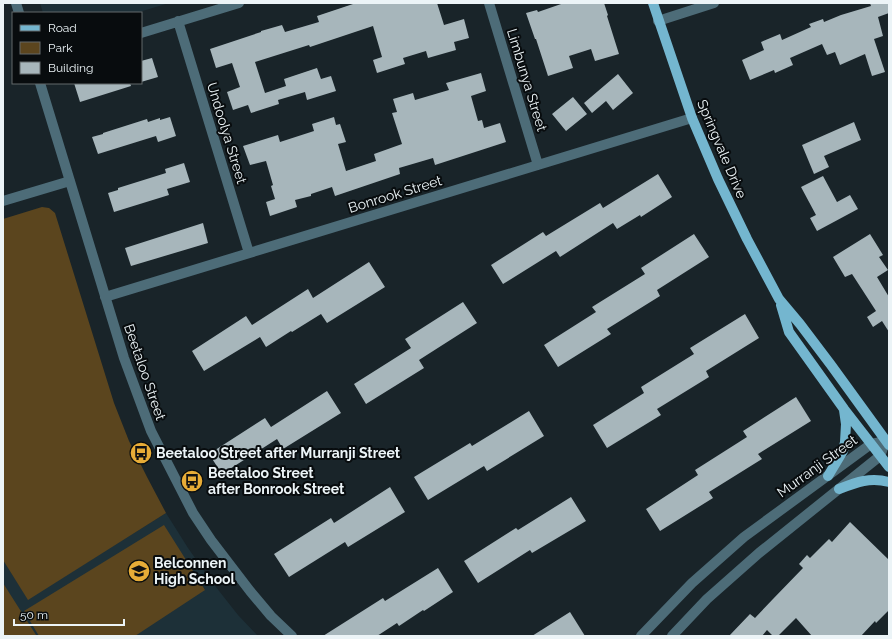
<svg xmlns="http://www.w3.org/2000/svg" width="892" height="639" font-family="Raleway,sans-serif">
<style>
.built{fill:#1d3038}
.green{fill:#5b451e}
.building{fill:#a7b6bb}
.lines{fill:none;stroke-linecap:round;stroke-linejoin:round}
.minor{stroke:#4d6c78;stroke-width:10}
.major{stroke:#74b6cf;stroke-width:10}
.labels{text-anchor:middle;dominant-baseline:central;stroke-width:4;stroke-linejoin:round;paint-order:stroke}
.street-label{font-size:14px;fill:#ecf4f7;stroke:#080c0e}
.poi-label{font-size:14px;font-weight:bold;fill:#ecf4f7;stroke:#080c0e;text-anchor:start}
</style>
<rect width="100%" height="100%" fill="#192429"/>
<path class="built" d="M 40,3 L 169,3 L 136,13 L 43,13 Z
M 166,513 L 188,548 L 212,582 L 238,615 L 258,636 L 3,636 L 3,560 L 28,599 Z"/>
<path class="green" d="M 42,207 L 49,208 L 55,213 L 114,403 L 129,441 L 147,477 L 166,513 L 28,600 L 3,560 L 3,219 Z
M 164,525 L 205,590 L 135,636 L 39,636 L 24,611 Z
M 3,583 L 36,635 L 33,636 L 3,636 Z"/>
<path class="building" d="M 356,3 L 437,3 L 444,25 L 464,19 L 469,38 L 454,42 L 456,50 L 428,58 L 426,51 L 403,58 L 405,64 L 377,73 L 373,60 L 382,57 L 373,26 L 310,47 L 309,45 L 255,62 L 265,93 L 286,86 L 284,79 L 317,68 L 321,79 L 331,76 L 336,91 L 307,100 L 305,92 L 278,100 L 279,104 L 251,113 L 248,105 L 233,110 L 227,92 L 240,87 L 232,63 L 216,68 L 210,49 L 261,32 L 261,31 L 282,25 L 285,32 L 319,22 L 317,16 Z
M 564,3 L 604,3 L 608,15 L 607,16 L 619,54 L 595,61 L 591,49 L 569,56 L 573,68 L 548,76 L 536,39 L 535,39 L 526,13 L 537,10 L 538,12 Z
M 870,3 L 889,3 L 889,13 L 878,17 L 883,36 L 874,39 L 885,72 L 872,76 L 865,54 L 840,65 L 835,52 L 827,55 L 822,44 L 790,58 L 793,65 L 775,73 L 774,70 L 750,80 L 742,60 L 764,50 L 761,42 L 780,34 L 782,40 L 811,27 L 809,24 L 823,19 L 824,22 L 841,15 L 871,6 Z
M 152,58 L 158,77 L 141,82 L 141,61 Z
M 481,73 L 486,91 L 471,96 L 478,121 L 482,120 L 484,128 L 500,123 L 506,142 L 435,165 L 433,158 L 399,168 L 400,174 L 335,196 L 332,187 L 311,194 L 311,196 L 295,200 L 297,207 L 270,216 L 266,202 L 275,199 L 271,186 L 273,185 L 266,161 L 250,165 L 243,146 L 278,135 L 280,142 L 314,131 L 312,124 L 334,117 L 336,125 L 340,124 L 346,142 L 338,144 L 346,171 L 376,161 L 374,154 L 402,144 L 392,113 L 397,112 L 393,99 L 413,93 L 415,100 L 449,90 L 446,83 Z
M 618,74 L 633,93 L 613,110 L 606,101 L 592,113 L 584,103 Z
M 74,83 L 130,83 L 131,86 L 80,102 Z
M 573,97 L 587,114 L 566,131 L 552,114 Z
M 170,117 L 176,136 L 158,142 L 156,136 L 98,154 L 92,137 L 103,134 L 103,133 L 147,119 L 148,122 L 160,118 L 160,120 Z
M 854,122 L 861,140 L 824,156 L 829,167 L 814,174 L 802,145 Z
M 184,163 L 190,182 L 167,189 L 169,195 L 114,212 L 108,193 L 118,190 L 118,188 L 166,173 L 165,169 Z
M 658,174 L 672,197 L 641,217 L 640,215 L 617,229 L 613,223 L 560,257 L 556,251 L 503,284 L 491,265 L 543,232 L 546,236 L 600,203 L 603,208 Z
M 823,176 L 837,202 L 850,195 L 858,209 L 817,231 L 810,218 L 816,215 L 801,187 Z
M 203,223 L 208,243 L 131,266 L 125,248 Z
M 694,234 L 709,257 L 657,290 L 660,296 L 607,329 L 611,334 L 558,367 L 544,345 L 596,312 L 592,307 L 645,274 L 641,268 Z
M 870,234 L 883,255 L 879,257 L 888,270 L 877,277 L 889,297 L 889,332 L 882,321 L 873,327 L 867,317 L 876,311 L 852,274 L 845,277 L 833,257 Z
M 369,262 L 385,287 L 327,323 L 321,314 L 292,332 L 291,331 L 266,347 L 260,337 L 204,371 L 192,351 L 246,316 L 252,325 L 308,289 L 313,298 Z
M 463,302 L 477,323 L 419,360 L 424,368 L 366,404 L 354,384 L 411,348 L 405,339 Z
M 745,314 L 759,338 L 706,371 L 709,377 L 657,409 L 661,415 L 607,448 L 593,425 L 644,393 L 641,387 L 694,354 L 690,348 Z
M 327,391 L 341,413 L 283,449 L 277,439 L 222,474 L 209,454 L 265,418 L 271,427 Z
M 796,397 L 811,421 L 758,454 L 762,459 L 709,492 L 713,498 L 660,531 L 646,509 L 698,475 L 695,470 L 747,437 L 743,431 Z
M 529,411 L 544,436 L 487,471 L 484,466 L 428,500 L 414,477 L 470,443 L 472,446 Z
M 390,487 L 405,512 L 348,547 L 345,542 L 289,577 L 274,554 L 331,518 L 334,523 Z
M 571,497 L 586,521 L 532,553 L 530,550 L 478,583 L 464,561 L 516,528 L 518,530 Z
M 850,522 L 889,560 L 889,610 L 876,623 L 875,621 L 861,636 L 812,636 L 796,618 L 778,636 L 773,636 L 767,630 L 762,636 L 729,636 L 750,614 L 755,618 L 773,599 L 803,568 L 799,564 L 807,555 L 810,558 L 829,539 L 832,542 Z
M 438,568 L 453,592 L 424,611 L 423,610 L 399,626 L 397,623 L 377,636 L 323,636 L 383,598 L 385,601 Z
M 570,612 L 585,636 L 532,636 Z"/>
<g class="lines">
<path class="minor" d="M 16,3 L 19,13
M 489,3 L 538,165
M 178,21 L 249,253
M 658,21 L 714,3
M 141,33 L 239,3
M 40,83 L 124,358 L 151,431 L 193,513 L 211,540 L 250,591 L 271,616 L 292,636
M 3,201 L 70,181
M 105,297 L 692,118
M 641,636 L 692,583 L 744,537 L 871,444 L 886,441
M 672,636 L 707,599 L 759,553 L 880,456 L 886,441"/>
<path class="major" d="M 653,3 L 692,118 L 718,179 L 747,239 L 779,299 L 800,324 L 831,365 L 889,445
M 781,305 L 789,332 L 844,409 L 889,467
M 828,476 L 843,451 L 845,442 L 846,424 L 844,410
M 839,489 C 857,482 870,477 889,482"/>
</g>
<defs>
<g id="bus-disc" transform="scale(1.15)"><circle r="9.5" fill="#e7ac37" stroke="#080c0e"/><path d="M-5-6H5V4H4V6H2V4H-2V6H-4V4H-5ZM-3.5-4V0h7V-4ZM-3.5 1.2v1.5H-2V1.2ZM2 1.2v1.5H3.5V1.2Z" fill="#111"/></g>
<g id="school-disc" transform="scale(1.15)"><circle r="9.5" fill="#e7ac37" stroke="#080c0e"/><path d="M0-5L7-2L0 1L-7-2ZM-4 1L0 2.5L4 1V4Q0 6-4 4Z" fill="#111"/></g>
</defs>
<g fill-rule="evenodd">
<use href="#bus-disc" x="141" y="453"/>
<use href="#bus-disc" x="192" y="481"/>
<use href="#school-disc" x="139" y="571"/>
</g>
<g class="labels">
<g class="street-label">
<text transform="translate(527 80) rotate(73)">Limbunya Street</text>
<text transform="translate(227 133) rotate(73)">Undoolya Street</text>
<text transform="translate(722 149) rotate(67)">Springvale Drive</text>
<text transform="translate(395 194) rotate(-17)">Bonrook Street</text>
<text transform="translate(145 372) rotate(71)">Beetaloo Street</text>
<text transform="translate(817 466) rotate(-36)">Murranji Street</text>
</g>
<g class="poi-label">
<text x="156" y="453">Beetaloo Street after Murranji Street</text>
<text x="208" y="473">Beetaloo Street<tspan x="208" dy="16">after Bonrook Street</tspan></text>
<text x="154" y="563">Belconnen<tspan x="154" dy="16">High School</tspan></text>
</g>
</g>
<rect width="892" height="639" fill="none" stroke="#ecf4f7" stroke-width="8"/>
<rect x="12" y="12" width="130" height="72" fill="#080c0e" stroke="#63696b"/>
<rect x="20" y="25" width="20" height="6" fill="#74b6cf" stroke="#63696b"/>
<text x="48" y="32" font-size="12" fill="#ecf4f7">Road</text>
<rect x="20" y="42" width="20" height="12" fill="#5b451e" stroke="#63696b"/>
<text x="48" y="52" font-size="12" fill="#ecf4f7">Park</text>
<rect x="20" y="62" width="20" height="12" fill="#a7b6bb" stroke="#63696b"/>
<text x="48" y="72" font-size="12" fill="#ecf4f7">Building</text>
<path d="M14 619v6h110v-6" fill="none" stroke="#ecf4f7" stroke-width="2"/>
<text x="20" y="619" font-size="12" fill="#ecf4f7" stroke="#080c0e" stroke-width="3" paint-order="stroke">50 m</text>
</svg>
